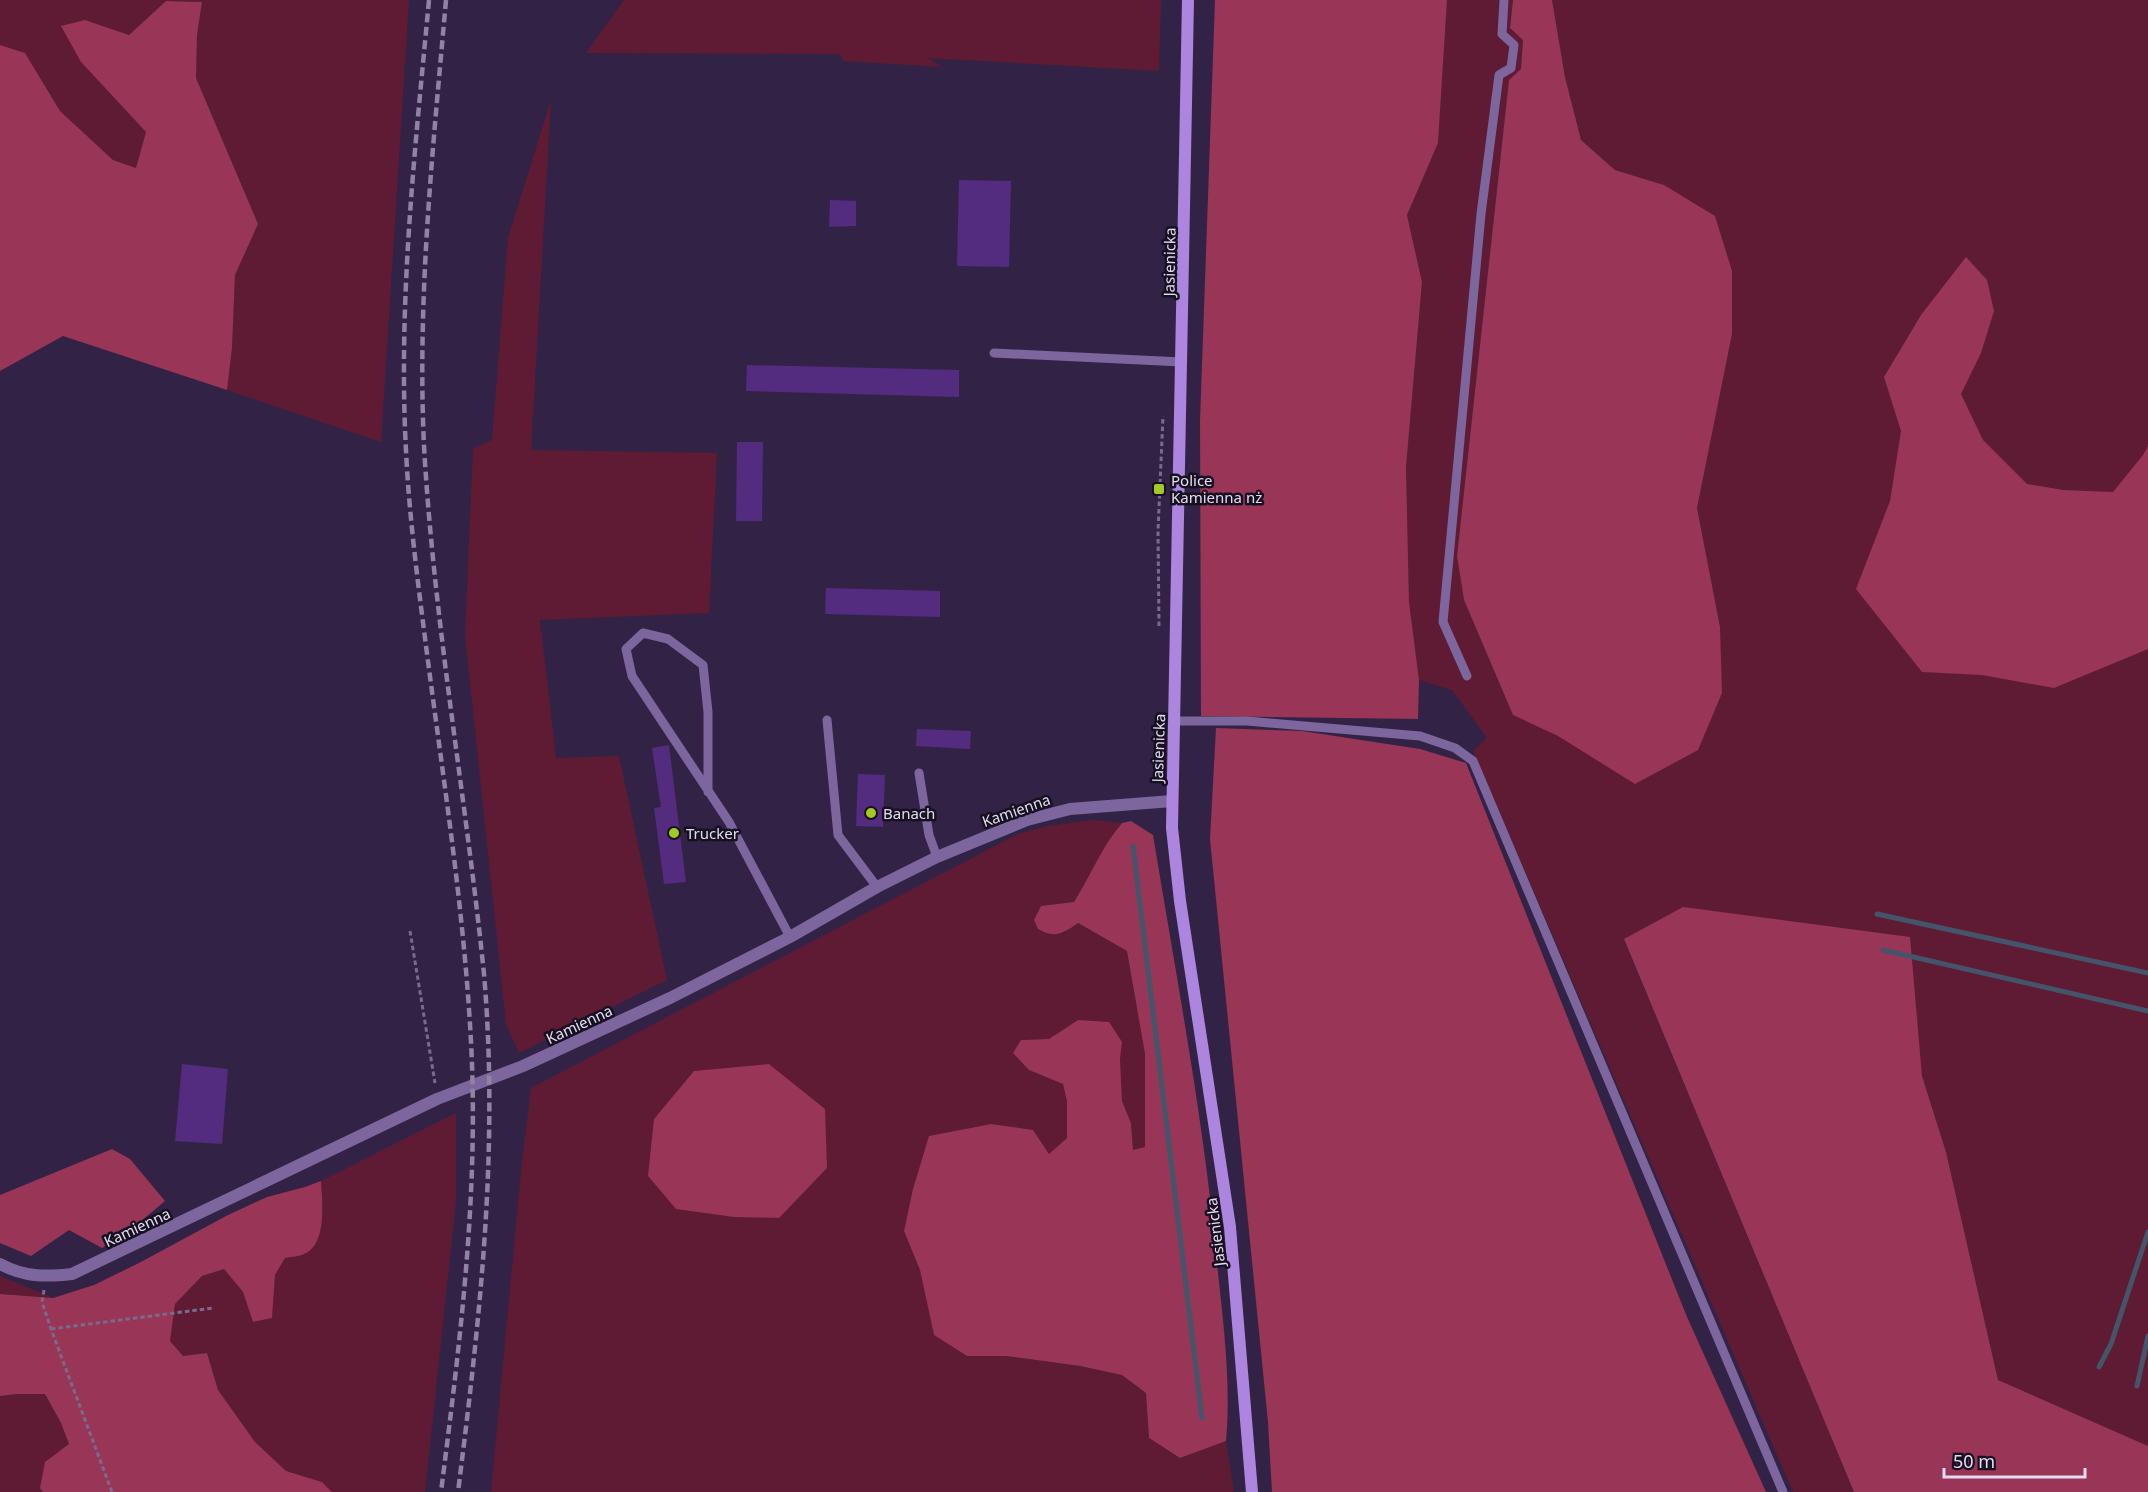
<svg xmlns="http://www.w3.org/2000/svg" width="2148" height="1492" font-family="'Noto Sans',sans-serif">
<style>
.green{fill:#5f1b33}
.forest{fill:#993557}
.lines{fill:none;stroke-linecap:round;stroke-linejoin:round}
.stream{stroke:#44556b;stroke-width:5}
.building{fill:#532b7f}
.path{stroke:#786c8a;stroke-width:3;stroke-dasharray:4.5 3;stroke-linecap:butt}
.lane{stroke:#7d669e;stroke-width:9}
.street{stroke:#7d669e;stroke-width:12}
.secondary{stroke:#ac85df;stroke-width:12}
.rail{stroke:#8f84a1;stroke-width:4.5;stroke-dasharray:9 4.5;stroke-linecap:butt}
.poi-dot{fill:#a3c927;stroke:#171020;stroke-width:2}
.labels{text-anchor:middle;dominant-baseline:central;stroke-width:5;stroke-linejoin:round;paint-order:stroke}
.street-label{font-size:15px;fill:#e3dbf2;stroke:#171020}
.poi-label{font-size:15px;fill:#e3dbf2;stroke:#171020;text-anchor:start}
</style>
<rect width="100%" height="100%" fill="#322346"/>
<path class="green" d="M 0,0 L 409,0 L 381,442 L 227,390 L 232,348 L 235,275 L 258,224 L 196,78 L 197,35 L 202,2 L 166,1 L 129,35 L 85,20 L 81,62 L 146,132 L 137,168 L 113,160 L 60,111 L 25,53 L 0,45 Z
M 624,0 L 1161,0 L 1159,71 L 928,58 L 942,67 L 843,61 L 840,54 L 586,53 Z
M 1447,0 L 1513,0 L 1510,28 L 1523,39 L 1521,70 L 1509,81 L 1457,556 L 1464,600 L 1513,715 L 1558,736 L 1720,627 L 1697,508 L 1732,334 L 1664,185 L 1615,170 L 1581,140 L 1565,77 L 1552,0 L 2148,0 L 2148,1446 L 1998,1380 L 1946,1152 L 1922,1076 L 1909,937 L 1624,940 L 1854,1492 L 1793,1492 L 1473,751 L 1487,738 L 1452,690 L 1419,680 L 1409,602 L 1406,467 L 1422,282 L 1407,215 L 1438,143 Z
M 551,100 L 531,450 L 717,453 L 709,613 L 540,620 L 556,758 L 619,756 L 667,980 L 519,1053 L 506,1024 L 465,635 L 473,449 L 492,440 L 508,238 Z
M 1093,820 L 1122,823 C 1102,846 1091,876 1074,902 L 1041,906 L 1063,934 L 1077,923 L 1127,951 L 1145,1054 L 1146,1147 L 1133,1150 L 1131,1123 L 1122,1101 L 1120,1059 L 1122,1042 L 1078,1020 L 1049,1039 L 1021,1040 L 1029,1070 L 1063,1084 L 1067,1101 L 1067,1138 L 1049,1154 L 1033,1130 L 991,1124 L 929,1136 L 904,1231 L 920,1270 L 934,1335 L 967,1356 L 1006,1356 L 1080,1366 L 1122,1375 L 1146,1393 L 1149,1438 L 1180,1458 L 1226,1441 L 1234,1492 L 491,1492 L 521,1171 L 531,1088 L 1018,834 L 1048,826 Z
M 456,1113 L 456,1201 L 425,1492 L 332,1492 L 322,1482 L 286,1471 L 255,1442 L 218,1390 L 207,1353 L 183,1356 L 170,1341 L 175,1304 L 202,1276 L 224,1269 L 243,1292 L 253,1322 L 272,1318 L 275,1275 L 285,1258 L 307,1253 L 323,1214 L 321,1181 Z
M 0,1276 L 53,1298 L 0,1294 Z
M 17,1394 L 45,1394 L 61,1423 L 69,1444 L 40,1487 L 43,1492 L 0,1492 L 0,1396 Z"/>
<path class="forest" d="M 1215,0 L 1447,0 L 1438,143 L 1407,215 L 1422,282 L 1406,467 L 1409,602 L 1419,680 L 1418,719 L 1201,716 L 1200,421 Z
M 1513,0 L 1552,0 L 1565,77 L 1581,140 L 1615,170 L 1664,185 L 1715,216 L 1732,271 L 1732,334 L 1697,508 L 1720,627 L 1722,693 L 1698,750 L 1635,784 L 1558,736 L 1513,715 L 1464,600 L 1457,556 L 1509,80 L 1521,69 L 1523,40 L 1510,28 Z
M 166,1 L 202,2 L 197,35 L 196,78 L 258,224 L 235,275 L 232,348 L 227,390 L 63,336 L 0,371 L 0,45 L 25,53 L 60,111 L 113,160 L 136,168 L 146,132 L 81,62 L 61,26 L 85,20 L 129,35 Z
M 1966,257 L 1987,280 L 1994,311 L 1981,353 L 1961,394 L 1983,440 L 2027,484 L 2063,490 L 2113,492 L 2143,455 L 2148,446 L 2148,649 L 2054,688 L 1982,675 L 1922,672 L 1856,589 L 1890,501 L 1901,431 L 1884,377 L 1921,315 Z
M 1216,728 L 1302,731 L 1420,749 L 1466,763 L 1687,1317 L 1766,1492 L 1272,1492 L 1268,1422 L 1210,839 Z
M 1131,821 L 1153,835 C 1177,981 1205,1126 1218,1273 C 1224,1328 1231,1386 1226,1441 L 1180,1458 L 1149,1438 L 1146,1393 L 1122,1375 L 1080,1366 L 1006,1356 L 967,1356 L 934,1335 L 920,1270 L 904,1231 L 913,1189 L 929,1136 L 991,1124 L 1033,1130 L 1049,1154 L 1067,1138 L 1067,1101 L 1063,1084 L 1029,1070 L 1013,1053 L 1021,1040 L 1049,1039 L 1078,1020 L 1109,1022 L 1122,1042 L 1120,1059 L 1122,1101 L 1131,1123 L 1133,1150 L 1145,1147 L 1145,1054 L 1127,951 L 1078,923 C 1064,933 1055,939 1038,929 L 1034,920 L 1041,906 L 1074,902 C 1091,875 1102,846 1122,823 Z
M 1683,907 L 1910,937 L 1922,1076 L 1946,1152 L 1998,1380 L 2148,1446 L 2148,1492 L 1854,1492 L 1624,939 Z
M 769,1064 L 825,1109 L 827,1168 L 779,1218 L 734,1217 L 676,1209 L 648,1176 L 654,1119 L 694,1071 Z
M 112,1149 L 130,1159 L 165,1201 L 134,1227 L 102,1248 L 69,1230 L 31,1256 L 0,1243 L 0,1195 Z
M 321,1181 C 322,1200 327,1239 308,1252 C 302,1256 292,1257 285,1258 L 275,1275 L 272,1318 L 253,1322 L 243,1292 L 224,1269 L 202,1276 L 175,1304 L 170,1341 L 183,1356 L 207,1353 L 218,1390 L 255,1442 L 286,1471 L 322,1482 L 332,1492 L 43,1492 L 40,1488 L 45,1462 L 69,1444 L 61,1423 L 45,1394 L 17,1394 L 0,1396 L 0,1294 L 53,1298 L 94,1285 L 139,1263 L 226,1216 L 267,1197 L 305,1187 Z"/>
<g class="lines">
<path class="stream" d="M 1133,846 L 1202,1418
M 1877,914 L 2148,973
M 1883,950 L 2148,1011
M 2099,1367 L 2111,1344 L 2148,1232
M 2137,1386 L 2148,1336"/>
</g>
<path class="building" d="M 959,180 L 1011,181 L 1009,267 L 957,266 Z
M 830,200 L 856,201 L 856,226 L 829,227 Z
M 747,365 L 959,370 L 959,397 L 746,391 Z
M 737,442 L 763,442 L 762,521 L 736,521 Z
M 826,588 L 940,591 L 940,617 L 825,614 Z
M 917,729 L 971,731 L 970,749 L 916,746 Z
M 669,745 L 686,882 L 664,884 L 654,808 L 661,807 L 652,748 Z
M 858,774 L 885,775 L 883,827 L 856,826 Z
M 182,1064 L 228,1069 L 222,1144 L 175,1141 Z"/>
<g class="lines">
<path class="path" d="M 1159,626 L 1158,531 L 1163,416
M 1156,767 L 1157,734
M 410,931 L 435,1083
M 44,1290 L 42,1302 L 51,1329 L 112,1492
M 51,1329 L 213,1308"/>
<path class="lane" d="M 994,353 L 1182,362
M 1467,676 L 1443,622 L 1481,214 L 1499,75 L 1511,68 L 1514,45 L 1502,34 L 1504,0
M 827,720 L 838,835 L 877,887
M 1175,721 L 1247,721 L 1420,736 L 1455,748 L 1473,761 L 1783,1492
M 919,773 L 929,835 L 937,857
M 708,792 L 708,712 L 703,665 L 668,639 L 643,633 L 626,649 L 632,676 L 729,822 L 790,937"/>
<path class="street" d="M 0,1264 C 24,1277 45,1277 72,1274 L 437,1099 L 523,1066 L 670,998 L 790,937 L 877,887 L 937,857 L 1027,820 L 1070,809 L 1172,801"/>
<path class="secondary" d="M 1188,0 L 1172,828 L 1180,901 L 1230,1227 L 1252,1492"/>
<path class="rail" d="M 429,0 C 415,150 398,300 406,451 C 409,513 417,576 425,638 C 442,772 464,907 471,1042 C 479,1193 460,1342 441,1492
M 446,0 C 433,148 417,297 424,446 C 434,623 466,798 484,974 C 499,1150 480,1317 458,1492"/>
</g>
<g class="poi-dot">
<rect x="1153" y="483" width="12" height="12" rx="3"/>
<circle cx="871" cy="813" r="6"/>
<circle cx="674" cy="833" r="6"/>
</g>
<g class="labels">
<g class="street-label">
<text transform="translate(1169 262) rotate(-89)">Jasienicka</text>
<text transform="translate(1158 748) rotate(-88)">Jasienicka</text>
<text transform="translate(1016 810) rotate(-19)">Kamienna</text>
<text transform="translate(579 1024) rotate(-25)">Kamienna</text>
<text transform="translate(137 1227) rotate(-25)">Kamienna</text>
<text transform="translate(1215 1232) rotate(-97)">Jasienicka</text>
</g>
<g class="poi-label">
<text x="1171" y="480">Police<tspan x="1171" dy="17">Kamienna nż</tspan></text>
<text x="883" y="813">Banach</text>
<text x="686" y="833">Trucker</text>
</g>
</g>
<path d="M1944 1468v9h141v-9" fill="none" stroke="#e3dbf2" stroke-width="3"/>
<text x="1953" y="1468" font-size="18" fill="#e3dbf2" stroke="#171020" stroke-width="4.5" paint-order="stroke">50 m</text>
</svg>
